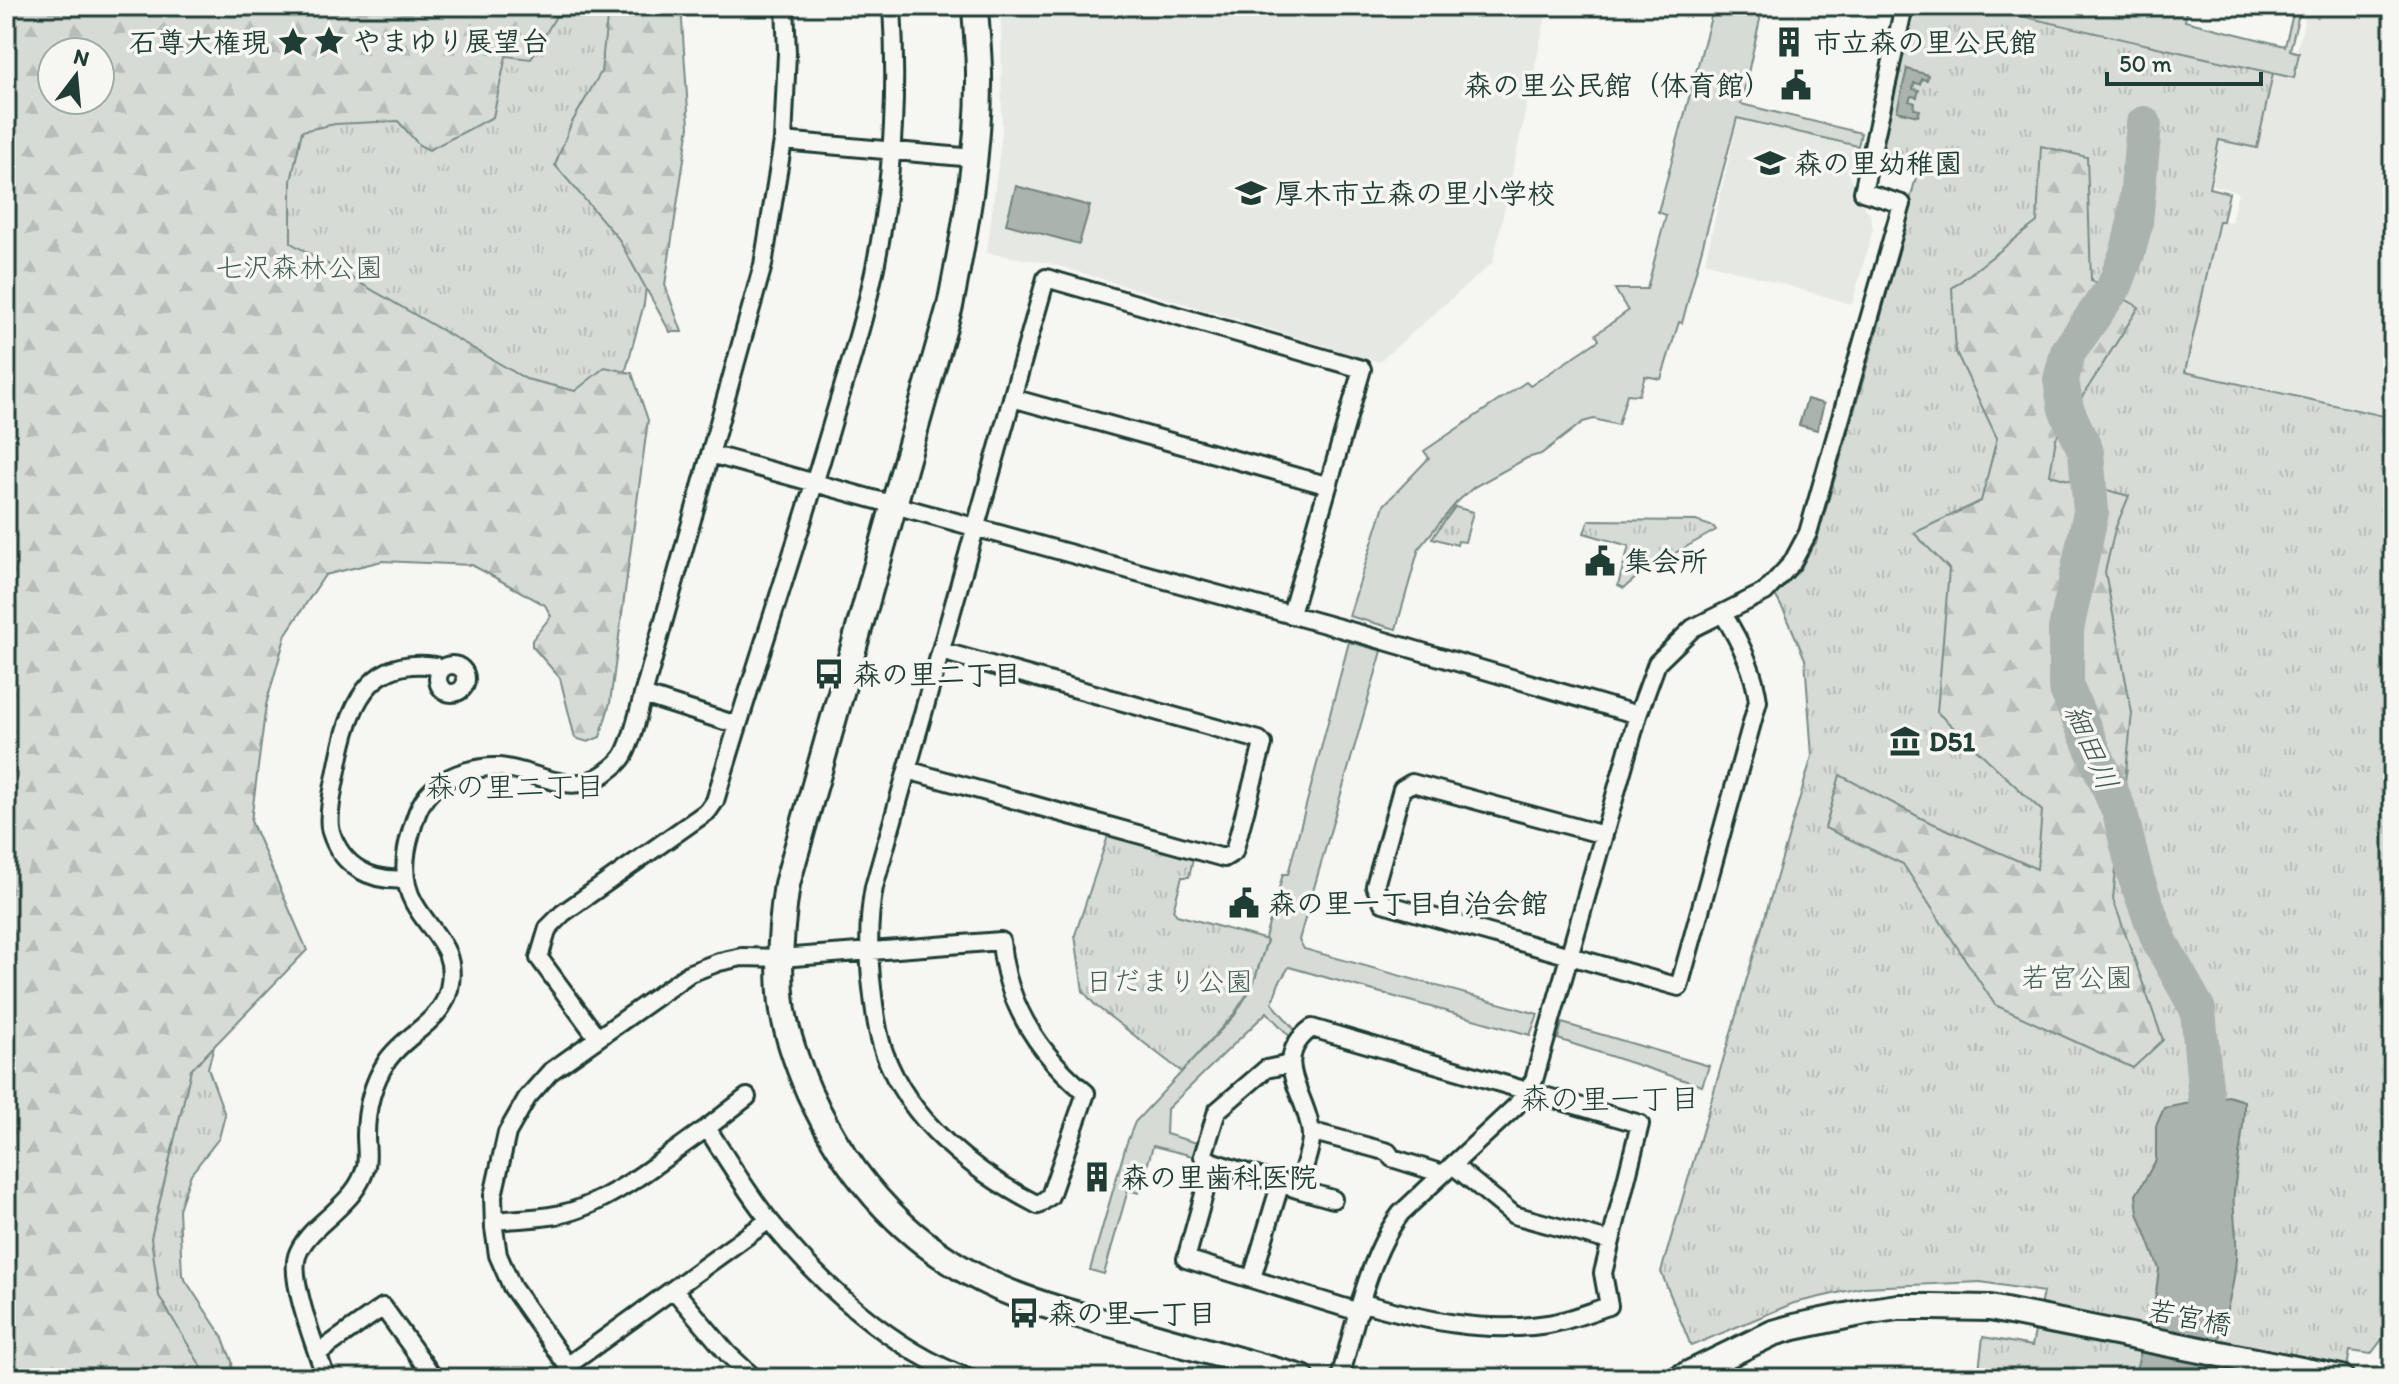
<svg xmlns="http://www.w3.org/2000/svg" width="2399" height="1384" font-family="Itim,'Klee One',sans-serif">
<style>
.built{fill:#e6e8e4}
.grass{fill:url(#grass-tufts);stroke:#7a8c85;stroke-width:2;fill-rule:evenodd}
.forest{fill:url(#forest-firs);stroke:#7a8c85;stroke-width:2;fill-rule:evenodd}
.garden{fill:#d6dbd6;stroke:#7a8c85;stroke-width:2}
.water{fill:#aab3ae;stroke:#72847d;stroke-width:2}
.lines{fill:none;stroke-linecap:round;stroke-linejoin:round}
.river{stroke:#aab3ae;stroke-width:36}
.street-casing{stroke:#1f3d34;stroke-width:22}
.secondary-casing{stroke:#1f3d34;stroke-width:30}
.street{stroke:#f6f6f2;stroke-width:16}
.secondary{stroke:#f6f6f2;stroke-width:24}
.labels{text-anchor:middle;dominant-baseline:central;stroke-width:7;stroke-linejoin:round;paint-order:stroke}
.poi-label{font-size:28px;font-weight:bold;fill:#1f3d34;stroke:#f6f6f2;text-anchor:start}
.park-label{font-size:28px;fill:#445d54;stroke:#f6f6f2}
.street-label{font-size:28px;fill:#1f3d34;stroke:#f6f6f2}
.water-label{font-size:30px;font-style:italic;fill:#425a52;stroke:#f6f6f2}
.neighbourhood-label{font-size:30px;fill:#1f3d34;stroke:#f6f6f2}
</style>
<defs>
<pattern id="grass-tufts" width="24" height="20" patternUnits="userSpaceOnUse" patternTransform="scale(2)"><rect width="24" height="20" fill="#d6dbd6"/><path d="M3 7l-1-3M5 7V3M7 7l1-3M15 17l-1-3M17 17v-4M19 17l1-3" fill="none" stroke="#b7bdb8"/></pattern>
<pattern id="forest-firs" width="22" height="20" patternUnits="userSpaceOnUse" patternTransform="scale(2)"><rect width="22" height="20" fill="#d6dbd6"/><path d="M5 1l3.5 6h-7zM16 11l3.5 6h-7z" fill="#b7bdb8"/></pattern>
</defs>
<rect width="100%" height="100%" fill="#f6f6f2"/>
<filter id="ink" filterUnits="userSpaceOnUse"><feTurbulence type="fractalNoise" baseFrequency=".0125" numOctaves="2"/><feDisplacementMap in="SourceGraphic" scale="16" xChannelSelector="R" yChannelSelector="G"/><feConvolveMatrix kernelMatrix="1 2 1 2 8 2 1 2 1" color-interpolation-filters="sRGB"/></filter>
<g filter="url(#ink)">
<path class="built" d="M 1001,6 L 1548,6 L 1493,262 L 1379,362 L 1049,263 L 987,253 L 1002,132 Z
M 2308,6 L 2393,6 L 2393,389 L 2389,416 L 2185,372 L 2219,220 L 2231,222 L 2238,192 L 2212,185 L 2220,141 L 2256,148 L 2279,47 L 2297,50 Z
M 1738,119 L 1856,147 L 1850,175 L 1861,203 L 1870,214 L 1873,229 L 1852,304 L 1705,262 Z"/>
<path class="grass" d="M 6,6 L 641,6 L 660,162 L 644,304 L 598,472 L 317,532 L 256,628 L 241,950 L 208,1068 L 225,1115 L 219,1138 L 191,1174 L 179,1209 L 182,1275 L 222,1336 L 232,1361 L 233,1378 L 6,1378 ZM 52,52 L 100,52 L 100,100 L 52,100 Z
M 1914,6 L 1987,6 L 2273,73 L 2257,148 L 2219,140 L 2209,188 L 2229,193 L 2223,221 L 2219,221 L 2185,372 L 2393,418 L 2393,1264 L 2383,1338 L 2371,1354 L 2350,1351 L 2345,1378 L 1978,1378 L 1983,1337 L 2032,1346 L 2043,1292 L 1981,1282 L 1864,1287 L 1794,1303 L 1691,1346 L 1661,1272 L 1812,756 L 1805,659 L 1786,615 L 1774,593 L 1816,543 L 1877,332 L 1919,165 L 1888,154 L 1881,145 Z
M 1455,507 L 1473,512 L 1465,542 L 1458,541 L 1457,545 L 1432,538 Z
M 1589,520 L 1696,521 L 1714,527 L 1716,530 L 1645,570 L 1624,588 L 1618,585 L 1629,546 L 1584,533 Z
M 1109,833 L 1193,859 L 1189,877 L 1182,877 L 1173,910 L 1177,915 L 1267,940 L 1253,985 L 1234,1014 L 1182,1072 L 1096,1006 L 1083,991 L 1075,935 Z"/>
<path class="forest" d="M 6,6 L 681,6 L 689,126 L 665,285 L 682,332 L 670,332 L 618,238 L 555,165 L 571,124 L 601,72 L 607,18 L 580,10 L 556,16 L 531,59 L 506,56 L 493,117 L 429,150 L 419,145 L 398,121 L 335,124 L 302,131 L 291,181 L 291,243 L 526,379 L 575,391 L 605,367 L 632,373 L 648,420 L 610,703 L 600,737 L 588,742 L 575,738 L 560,678 L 532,646 L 532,640 L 551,616 L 545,605 L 472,565 L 382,561 L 325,575 L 286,634 L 266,705 L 251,821 L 307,950 L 191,1070 L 151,1238 L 159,1296 L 208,1378 L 6,1378 ZM 52,52 L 100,52 L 100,100 L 52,100 Z
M 2041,146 L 2087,157 L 2091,280 L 2139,307 L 2056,438 L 2050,475 L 2129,496 L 2115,529 L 2105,572 L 2132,713 L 2113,899 L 2163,1040 L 2133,1068 L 1995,1005 L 1903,864 L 1825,828 L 1840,775 L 1923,819 L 2037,869 L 2042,811 L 1937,712 L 1949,569 L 1914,533 L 1981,501 L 1997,438 L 1956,352 L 1952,288 L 2037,222 Z"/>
<path class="garden" d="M 1714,6 L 1763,6 L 1741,104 L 1861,133 L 1858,146 L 1737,118 L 1682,323 L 1679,322 L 1661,379 L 1645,376 L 1639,395 L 1627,394 L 1618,425 L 1594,419 L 1583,422 L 1541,454 L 1527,458 L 1474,487 L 1456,503 L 1419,548 L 1396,629 L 1349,616 L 1384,505 L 1429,458 L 1424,451 L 1526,382 L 1530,386 L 1599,340 L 1596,334 L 1628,311 L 1615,289 L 1647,289 L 1666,215 L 1658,212 Z
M 1977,6 L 2119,6 L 2161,16 L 2164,6 L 2187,6 L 2185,21 L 2285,46 L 2295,6 L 2301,6 L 2290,50 L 2299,53 L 2294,78 Z
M 1349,642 L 1382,651 L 1299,940 L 1304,949 L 1538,1014 L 1530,1035 L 1289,967 L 1279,983 L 1272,1003 L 1295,1030 L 1291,1038 L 1267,1012 L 1167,1109 L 1166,1134 L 1197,1143 L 1193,1156 L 1153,1146 L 1139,1193 L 1128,1190 L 1104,1274 L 1090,1270 L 1126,1145 L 1135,1122 L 1235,1015 L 1253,985 L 1267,941 L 1265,938 L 1283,874 L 1288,874 Z
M 1562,1023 L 1709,1066 L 1702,1086 L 1558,1039 Z"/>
<path class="water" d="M 1907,69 L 1928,75 L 1927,80 L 1922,79 L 1920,84 L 1914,83 L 1913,89 L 1919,90 L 1917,97 L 1911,96 L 1909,101 L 1915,103 L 1914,109 L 1920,110 L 1918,116 L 1897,111 Z
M 1016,186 L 1090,206 L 1079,244 L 1006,224 Z
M 1807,399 L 1824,404 L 1817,430 L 1799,425 Z
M 2228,1096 L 2244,1101 C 2245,1131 2237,1161 2234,1192 C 2232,1214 2238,1237 2236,1259 C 2233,1299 2218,1340 2207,1378 L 2131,1378 L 2137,1366 L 2155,1300 L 2159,1269 L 2138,1213 L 2136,1195 L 2156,1160 L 2156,1126 L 2164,1108 Z"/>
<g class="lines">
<path class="river" d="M 2144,124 L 2135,222 L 2128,251 L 2115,285 L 2068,352 L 2061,380 L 2066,409 L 2086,452 L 2091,512 L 2066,629 L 2066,687 L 2120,813 L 2136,878 L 2159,940 L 2198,1010 L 2207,1110 L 2202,1150"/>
<g class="street-casing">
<path id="street" d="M 783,141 L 974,158
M 1012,398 L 1326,485
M 710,454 L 1361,634 L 1638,715
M438 679a14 14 0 1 1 28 0a14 14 0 1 1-28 0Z
M 643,695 L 737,725
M 907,770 L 1224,858 L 1234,852 L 1263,744 L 1259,740 L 941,651
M 1604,835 L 1412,783 L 1402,789 L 1375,886 L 1383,903 L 1679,987 L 1758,701 C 1754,670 1740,641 1723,614
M 406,879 C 371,882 342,867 331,832 C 326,816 335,781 338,765 C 349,709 366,656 435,666 L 439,673
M 597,1037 L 539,958 L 548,928 L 563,913 L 708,811 L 715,801 C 752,675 795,551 832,424 C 845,379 860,335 870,290 C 892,197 898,101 892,6
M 707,1128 L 747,1097
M 1312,1136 L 1321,1134 L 1388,1152 L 1392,1158 L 1443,1174
M 1213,1162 L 1203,1156 L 1217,1111 L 1266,1069 L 1290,1064
M 1454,1166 L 1514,1215 L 1609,1241
M 1297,1189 L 1213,1162 L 1186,1259 L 1359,1312
M 1333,1199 L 1297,1189 C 1301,1175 1312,1148 1311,1135 C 1309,1095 1267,1060 1312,1028 L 1640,1124 L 1603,1273 L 1609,1306 C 1589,1312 1568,1321 1548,1324 C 1484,1334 1424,1320 1363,1303
M 494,1221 C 522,1218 554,1219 581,1208 C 626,1191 667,1155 707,1128 C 727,1159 746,1191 769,1220 C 819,1283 892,1350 969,1378
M 1252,1278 L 1281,1182
M 674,1290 L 728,1354 L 754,1378
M 318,1353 L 383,1307 L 434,1378
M 1713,1363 L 1720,1378
M 567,1366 L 769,1220
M 326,1378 C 317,1351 289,1281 297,1256 C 303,1238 319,1226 332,1214 C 347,1200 361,1187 366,1166 C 368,1156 366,1145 366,1136 C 366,1109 372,1084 387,1061 C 405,1034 442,1022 449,989 C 458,948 432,935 414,903 C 402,882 404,855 411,832 C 416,814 421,798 437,786 C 453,773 479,766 499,767 C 536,770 568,798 604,774 C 612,768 621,762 625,753 C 634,735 638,714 643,695 L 763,265 L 783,141 L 787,53 L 785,6
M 576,1378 L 512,1287 L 498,1255 L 494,1228 L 493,1196 L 507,1133 L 527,1098 L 550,1072 L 690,973 L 719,962 L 742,957 L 781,958 L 1001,941 C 1006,1004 1038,1053 1086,1093 L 1050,1196 L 1038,1205 C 975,1173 909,1122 884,1052 C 876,1029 874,1004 871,979 C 868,947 868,919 874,887 L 1046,278 L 1362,369 L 1291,614
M 1340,1378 C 1355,1325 1368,1256 1401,1213 L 1516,1106 L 1534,1080 L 1638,715 L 1657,663 L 1693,628 L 1765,592 L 1792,563 L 1808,533 L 1902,204 L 1863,192 L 1904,6"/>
</g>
<g class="secondary-casing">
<path id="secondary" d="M 975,6 C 976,29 979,51 979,74 C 980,152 965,230 950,306 L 787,884 C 781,925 777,970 783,1011 C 788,1040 798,1066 809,1092 C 849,1180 910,1248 999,1288 C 1038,1305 1080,1315 1121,1327 C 1181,1344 1242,1361 1302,1378
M 1680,1378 L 1773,1333 L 1794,1327 L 1870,1311 L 1898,1307 L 1931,1307 L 1990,1308 L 2341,1378"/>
</g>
<use href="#street" class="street"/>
<use href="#secondary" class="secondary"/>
</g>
</g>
<defs>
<g id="sight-bare" transform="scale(2.4)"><path d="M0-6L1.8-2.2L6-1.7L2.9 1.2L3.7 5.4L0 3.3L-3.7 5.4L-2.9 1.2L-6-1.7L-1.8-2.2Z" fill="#1f3d34" stroke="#f6f6f2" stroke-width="2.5" paint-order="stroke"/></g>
<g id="building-bare" transform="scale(2.4)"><path d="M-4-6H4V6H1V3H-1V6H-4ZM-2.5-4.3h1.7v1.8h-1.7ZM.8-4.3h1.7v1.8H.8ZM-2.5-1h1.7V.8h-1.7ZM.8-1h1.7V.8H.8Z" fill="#1f3d34" stroke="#f6f6f2" stroke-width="2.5" paint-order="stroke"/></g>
<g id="civic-bare" transform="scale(2.4)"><path d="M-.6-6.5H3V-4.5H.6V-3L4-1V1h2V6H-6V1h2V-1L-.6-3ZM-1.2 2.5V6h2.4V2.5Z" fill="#1f3d34" stroke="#f6f6f2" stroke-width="2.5" paint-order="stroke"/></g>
<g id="school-bare" transform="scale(2.4)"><path d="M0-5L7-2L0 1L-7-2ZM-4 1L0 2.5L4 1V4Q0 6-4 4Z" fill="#1f3d34" stroke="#f6f6f2" stroke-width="2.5" paint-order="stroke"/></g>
<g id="bus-bare" transform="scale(2.4)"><path d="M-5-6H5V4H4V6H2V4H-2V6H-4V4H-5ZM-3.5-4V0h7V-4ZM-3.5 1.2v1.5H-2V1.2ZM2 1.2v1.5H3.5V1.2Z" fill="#1f3d34" stroke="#f6f6f2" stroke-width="2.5" paint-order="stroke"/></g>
<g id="museum-bare" transform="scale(2.4)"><path d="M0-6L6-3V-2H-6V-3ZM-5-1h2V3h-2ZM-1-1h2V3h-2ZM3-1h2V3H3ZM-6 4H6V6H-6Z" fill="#1f3d34" stroke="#f6f6f2" stroke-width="2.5" paint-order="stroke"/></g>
</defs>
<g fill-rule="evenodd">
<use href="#sight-bare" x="329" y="41"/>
<use href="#sight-bare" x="293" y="42"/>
<use href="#building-bare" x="1789" y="42"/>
<use href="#civic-bare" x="1796" y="85"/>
<use href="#school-bare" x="1770" y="163"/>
<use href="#school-bare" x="1251" y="193"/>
<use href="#civic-bare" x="1600" y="561"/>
<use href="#bus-bare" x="829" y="674"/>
<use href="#museum-bare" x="1905" y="741"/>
<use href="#civic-bare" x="1244" y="903"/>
<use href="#building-bare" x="1097" y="1177"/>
<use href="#bus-bare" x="1024" y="1313"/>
</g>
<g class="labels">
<g class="poi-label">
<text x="353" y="41">やまゆり展望台</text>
<text x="269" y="42" text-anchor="end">石尊大権現</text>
<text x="1813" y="42">市立森の里公民館</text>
<text x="1772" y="85" text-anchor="end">森の里公民館（体育館）</text>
<text x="1794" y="163">森の里幼稚園</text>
<text x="1275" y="193">厚木市立森の里小学校</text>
<text x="1624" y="561">集会所</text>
<text x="853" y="674">森の里二丁目</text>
<text x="1929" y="741">D51</text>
<text x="1268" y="903">森の里一丁目自治会館</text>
<text x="1121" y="1177">森の里歯科医院</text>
<text x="1048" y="1313">森の里一丁目</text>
</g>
<g class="park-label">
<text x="299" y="267">七沢森林公園</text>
<text x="2077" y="977">若宮公園</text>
<text x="1169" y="981">日だまり公園</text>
</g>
<g class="street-label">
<text transform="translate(2190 1317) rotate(11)">若宮橋</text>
</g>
<g class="water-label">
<text transform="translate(2092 747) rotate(67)">細田川</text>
</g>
<g class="neighbourhood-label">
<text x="515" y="786">森の里二丁目</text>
<text x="1610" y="1098">森の里一丁目</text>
</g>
</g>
<rect width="2399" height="1384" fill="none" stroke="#f6f6f2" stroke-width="32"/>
<rect x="16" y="16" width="2367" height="1352" fill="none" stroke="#1f3d34" stroke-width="3" filter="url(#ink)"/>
<g transform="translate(76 76) rotate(16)"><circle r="38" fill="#f6f6f2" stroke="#a0aca6" stroke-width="2"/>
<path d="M0-6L14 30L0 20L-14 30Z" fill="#1f3d34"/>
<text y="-12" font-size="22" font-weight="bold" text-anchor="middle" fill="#1f3d34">N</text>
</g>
<path d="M2107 72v12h154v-12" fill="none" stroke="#1f3d34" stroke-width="4"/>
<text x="2119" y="72" font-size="24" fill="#1f3d34" stroke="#f6f6f2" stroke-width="6" paint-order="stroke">50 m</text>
</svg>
